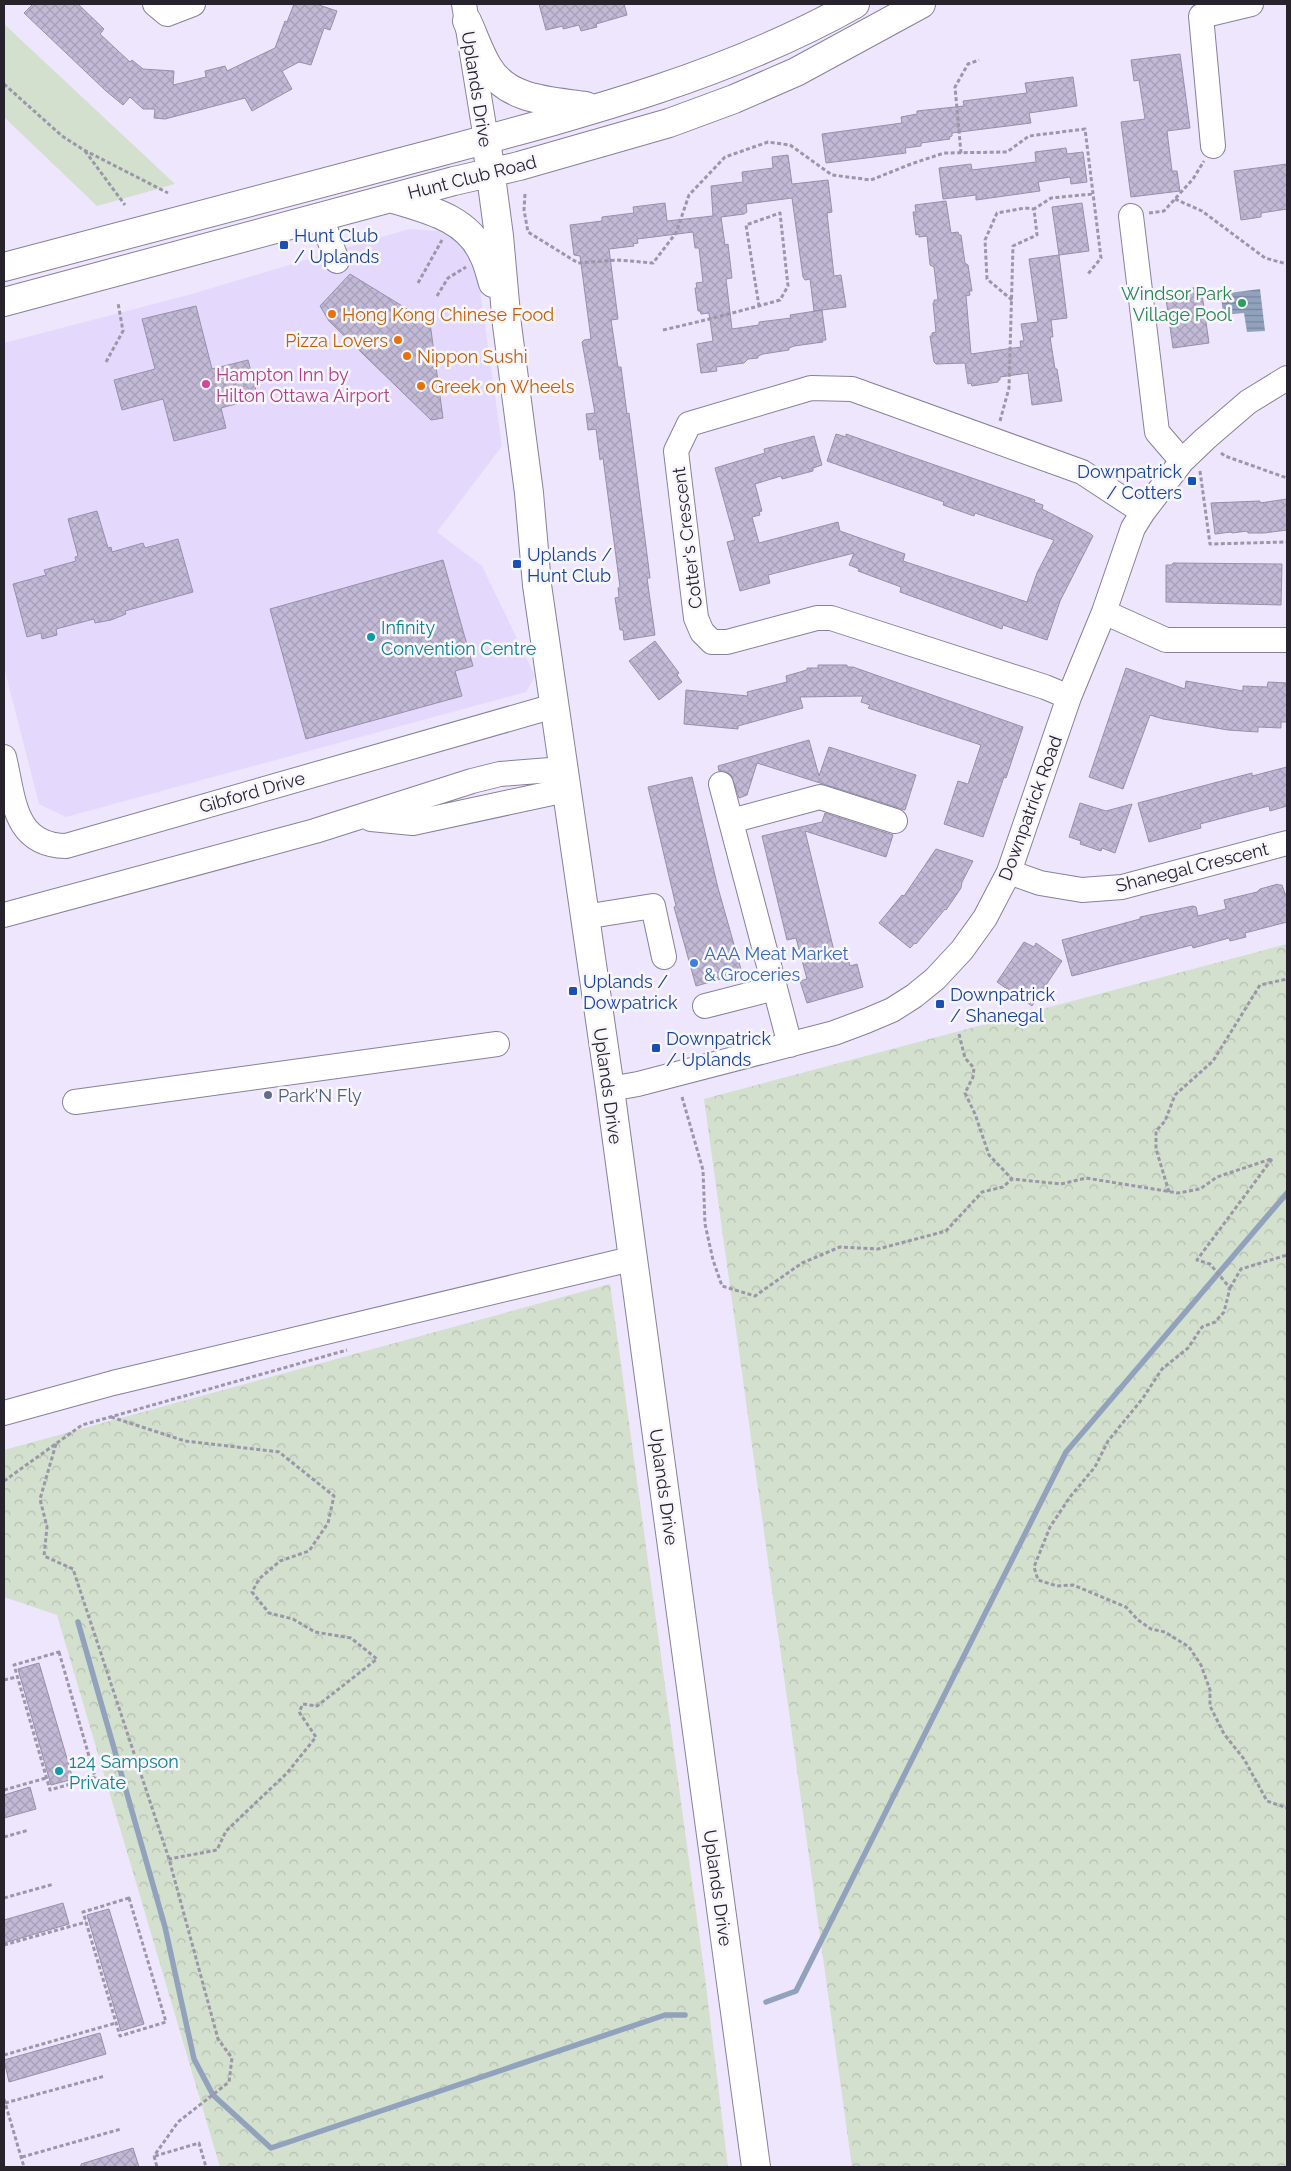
<svg xmlns="http://www.w3.org/2000/svg" width="1291" height="2171" font-family="Raleway,sans-serif">
<style>
.built{fill:#e4d9fd}
.green{fill:#d3e0ce}
.forest{fill:url(#forest-crowns)}
.water{fill:url(#water-rules)}
.lines{fill:none;stroke-linecap:round;stroke-linejoin:round}
.stream{stroke:#92a2bd;stroke-width:5.5}
.building{fill:url(#building-cross-hatch);stroke:#9790aa}
.minor-casing{stroke:#88809a;stroke-width:26}
.major-casing{stroke:#88809a;stroke-width:30}
.path{stroke:#9c97a8;stroke-width:3;stroke-dasharray:4 2.5;stroke-linecap:butt}
.minor{stroke:#fff;stroke-width:24}
.major{stroke:#fff;stroke-width:28}
.transit-dot{fill:#1a4fb4;stroke:#f8f6fc;stroke-width:2}
.leisure-dot{fill:#2e9e5b;stroke:#f8f6fc;stroke-width:2}
.food-dot{fill:#e8710a;stroke:#f8f6fc;stroke-width:2}
.hotel-dot{fill:#d1479c;stroke:#f8f6fc;stroke-width:2}
.culture-dot{fill:#0f9aa8;stroke:#f8f6fc;stroke-width:2}
.shop-dot{fill:#3f7fe0;stroke:#f8f6fc;stroke-width:2}
.service-dot{fill:#5c6f8a;stroke:#f8f6fc;stroke-width:2}
.labels{text-anchor:middle;dominant-baseline:central;stroke-width:5;stroke-linejoin:round;paint-order:stroke}
.street-label{font-size:18px;fill:#26232d;stroke:#f8f6fc}
.transit-label{font-size:18px;fill:#164399;stroke:#f8f6fc;text-anchor:start}
.leisure-label{font-size:18px;fill:#27864d;stroke:#f8f6fc;text-anchor:end}
.food-label{font-size:18px;fill:#c56008;stroke:#f8f6fc;text-anchor:start}
.hotel-label{font-size:18px;fill:#b23c85;stroke:#f8f6fc;text-anchor:start}
.culture-label{font-size:18px;fill:#0d838f;stroke:#f8f6fc;text-anchor:start}
.shop-label{font-size:18px;fill:#366cbe;stroke:#f8f6fc;text-anchor:start}
.service-label{font-size:18px;fill:#4e5e75;stroke:#f8f6fc;text-anchor:start}
</style>
<defs>
<pattern id="forest-crowns" width="20" height="18" patternUnits="userSpaceOnUse" patternTransform="scale(1.25)"><rect width="20" height="18" fill="#d3e0ce"/><path d="M2 6a3 3 0 1 1 6 0M12 15a3 3 0 1 1 6 0" fill="none" stroke="#b5c0b1"/></pattern>
<pattern id="water-rules" width="6" height="5" patternUnits="userSpaceOnUse" patternTransform="scale(1.25)"><rect width="6" height="5" fill="#92a2bd"/><path d="M0 2.5h6" fill="none" stroke="#77849a"/></pattern>
<pattern id="building-cross-hatch" width="8" height="8" patternUnits="userSpaceOnUse" patternTransform="scale(1.25)"><rect width="8" height="8" fill="#c1b9d5"/><path d="M0 0l8 8M0 8l8-8" fill="none" stroke="#a69fb7"/></pattern>
</defs>
<rect width="100%" height="100%" fill="#ede6fd"/>
<path class="built" d="M 409,229 L 439,231 L 459,243 L 477,268 L 502,446 L 437,532 L 482,566 L 535,676 L 526,692 L 66,817 L 39,804 L 4,667 L 4,343 L 192,294 Z"/>
<path class="green" d="M 4,24 L 175,184 L 97,206 L 4,117 Z"/>
<path class="forest" d="M 1287,944 L 1287,2167 L 852,2167 L 704,1099 Z
M 610,1284 L 705,1977 L 728,2167 L 220,2167 L 57,1615 L 4,1597 L 4,1450 Z"/>
<path class="water" d="M 1260,289 L 1265,331 L 1247,332 L 1244,313 L 1223,315 L 1221,294 Z"/>
<g class="lines">
<path class="stream" d="M 78,1622 L 165,1927 L 194,2059 L 213,2095 L 271,2148 L 665,2015 L 685,2015
M 766,2002 L 796,1991 L 1066,1452 L 1287,1193"/>
</g>
<path class="building" d="M 33,4 L 78,4 L 104,29 L 100,34 L 130,62 L 132,60 L 143,69 L 174,71 L 173,85 L 206,77 L 205,71 L 225,66 L 227,71 L 275,48 L 285,21 L 287,22 L 294,4 L 316,4 L 337,11 L 330,30 L 324,28 L 311,65 L 299,62 L 282,71 L 292,89 L 252,111 L 245,98 L 165,119 L 154,118 L 155,109 L 143,109 L 130,97 L 123,105 L 106,91 L 24,13 Z
M 539,4 L 624,4 L 627,15 L 596,24 L 597,27 L 581,31 L 579,25 L 563,29 L 563,26 L 546,30 Z
M 1180,54 L 1190,128 L 1167,131 L 1172,171 L 1177,171 L 1180,191 L 1131,197 L 1121,122 L 1145,119 L 1139,80 L 1134,81 L 1131,60 Z
M 1073,77 L 1077,106 L 1029,113 L 1031,123 L 952,133 L 952,136 L 949,137 L 950,139 L 921,143 L 921,146 L 905,148 L 906,153 L 826,163 L 822,134 L 902,123 L 901,117 L 917,114 L 917,111 L 964,106 L 963,101 L 1027,93 L 1025,83 Z
M 1066,148 L 1067,154 L 1083,152 L 1087,182 L 1071,184 L 1070,177 L 1038,182 L 1040,191 L 976,200 L 976,195 L 943,199 L 939,168 L 971,164 L 972,170 L 1036,162 L 1035,152 Z
M 788,155 L 792,184 L 828,180 L 832,212 L 827,213 L 834,276 L 841,275 L 846,307 L 814,311 L 810,279 L 805,280 L 803,277 L 792,198 L 746,204 L 747,212 L 744,214 L 721,217 L 725,245 L 728,244 L 732,278 L 726,279 L 732,329 L 759,325 L 759,322 L 791,318 L 790,315 L 822,310 L 826,340 L 822,340 L 823,342 L 794,346 L 789,348 L 789,350 L 763,354 L 758,356 L 758,358 L 748,359 L 744,363 L 716,367 L 717,371 L 701,373 L 697,344 L 713,341 L 709,313 L 701,314 L 700,311 L 698,311 L 695,288 L 697,288 L 696,283 L 703,282 L 699,248 L 695,248 L 693,232 L 637,239 L 638,243 L 633,244 L 634,246 L 609,249 L 618,319 L 611,320 L 618,367 L 621,367 L 627,414 L 629,413 L 650,578 L 647,578 L 655,635 L 624,640 L 623,630 L 620,630 L 615,598 L 619,597 L 618,588 L 620,587 L 603,458 L 600,460 L 596,429 L 588,430 L 586,414 L 595,413 L 582,342 L 584,340 L 591,339 L 580,256 L 574,255 L 570,225 L 602,221 L 602,217 L 634,213 L 633,207 L 665,203 L 667,221 L 713,216 L 711,186 L 743,182 L 742,172 L 773,168 L 772,157 Z
M 1287,164 L 1287,209 L 1261,213 L 1261,217 L 1241,220 L 1234,171 Z
M 946,201 L 951,233 L 958,232 L 959,235 L 961,235 L 965,263 L 968,265 L 972,291 L 969,291 L 970,295 L 966,296 L 971,354 L 1021,347 L 1020,341 L 1024,341 L 1021,324 L 1038,322 L 1029,259 L 1059,255 L 1067,318 L 1051,320 L 1053,337 L 1050,337 L 1055,369 L 1057,369 L 1062,401 L 1032,405 L 1028,373 L 1000,377 L 1000,380 L 998,380 L 998,382 L 972,386 L 971,383 L 968,384 L 965,363 L 936,364 L 934,362 L 930,336 L 932,336 L 932,333 L 936,332 L 933,303 L 934,303 L 934,300 L 938,300 L 934,267 L 930,265 L 927,236 L 919,237 L 919,234 L 916,235 L 913,212 L 916,212 L 915,205 Z
M 1082,203 L 1089,251 L 1059,255 L 1052,207 Z
M 350,274 L 430,323 L 443,418 L 431,420 L 329,321 L 320,306 Z
M 1201,287 L 1209,343 L 1173,348 L 1165,292 Z
M 196,306 L 212,369 L 248,360 L 258,398 L 221,408 L 226,428 L 174,441 L 163,399 L 122,410 L 114,380 L 155,369 L 142,319 Z
M 836,434 L 846,437 L 846,434 L 1035,500 L 1034,502 L 1043,505 L 1042,509 L 1091,534 L 1093,536 L 1060,601 L 1047,640 L 1003,625 L 1002,629 L 900,592 L 901,587 L 858,571 L 859,569 L 849,565 L 854,553 L 768,575 L 770,583 L 740,591 L 727,542 L 735,540 L 715,468 L 765,453 L 764,449 L 814,436 L 822,465 L 813,468 L 813,471 L 782,479 L 781,476 L 755,484 L 762,511 L 759,512 L 760,515 L 752,517 L 759,543 L 838,522 L 840,531 L 905,554 L 903,561 L 1027,602 L 1037,573 L 1054,540 L 975,513 L 974,516 L 957,510 L 943,505 L 944,502 L 827,461 Z
M 1287,499 L 1287,530 L 1264,533 L 1248,533 L 1247,531 L 1232,533 L 1231,532 L 1215,534 L 1211,503 L 1260,501 L 1260,503 Z
M 97,511 L 108,548 L 111,547 L 112,552 L 143,543 L 145,548 L 178,539 L 193,592 L 125,611 L 126,614 L 111,620 L 95,623 L 94,619 L 56,629 L 57,635 L 42,639 L 41,633 L 27,637 L 13,584 L 46,575 L 44,570 L 76,561 L 75,557 L 78,556 L 68,519 Z
M 443,560 L 473,666 L 455,671 L 462,696 L 306,739 L 270,609 Z
M 1173,563 L 1282,564 L 1281,605 L 1166,602 L 1166,565 L 1172,565 Z
M 655,641 L 679,673 L 677,675 L 682,682 L 659,700 L 629,661 Z
M 818,665 L 847,665 L 847,667 L 853,667 L 1023,727 L 1006,778 L 1004,777 L 983,837 L 944,824 L 958,781 L 968,784 L 981,745 L 868,708 L 870,705 L 861,702 L 863,696 L 800,697 L 803,708 L 738,726 L 738,729 L 684,724 L 686,690 L 748,696 L 747,692 L 787,682 L 786,676 L 807,670 L 807,668 L 818,668 Z
M 1126,668 L 1185,689 L 1186,681 L 1243,691 L 1243,686 L 1267,687 L 1268,682 L 1287,683 L 1287,722 L 1281,722 L 1281,728 L 1258,727 L 1258,732 L 1228,730 L 1163,719 L 1150,715 L 1123,789 L 1089,777 Z
M 809,740 L 819,776 L 829,747 L 916,775 L 905,810 L 757,763 L 747,795 L 739,798 L 731,775 L 725,771 L 719,771 L 718,766 Z
M 1287,767 L 1287,806 L 1270,811 L 1269,806 L 1200,824 L 1201,828 L 1149,842 L 1138,803 L 1252,773 L 1252,776 Z
M 692,777 L 718,888 L 742,973 L 696,986 L 674,907 L 676,906 L 648,787 Z
M 1080,803 L 1106,811 L 1132,804 L 1115,853 L 1102,848 L 1101,851 L 1080,844 L 1081,841 L 1069,837 Z
M 825,813 L 893,835 L 886,857 L 805,831 L 834,951 L 845,948 L 850,966 L 857,964 L 863,987 L 807,1003 L 800,981 L 807,979 L 796,938 L 787,940 L 762,836 L 822,822 Z
M 936,849 L 973,861 L 962,882 L 961,888 L 946,910 L 945,909 L 916,944 L 915,943 L 910,948 L 879,923 L 902,895 L 904,896 Z
M 1278,884 L 1278,885 L 1282,885 L 1285,894 L 1287,893 L 1287,922 L 1245,933 L 1246,937 L 1230,941 L 1229,938 L 1193,948 L 1192,945 L 1072,976 L 1062,940 L 1140,919 L 1140,917 L 1193,906 L 1196,907 L 1198,916 L 1226,909 L 1224,900 L 1257,892 L 1260,889 Z
M 1024,942 L 1034,947 L 1036,943 L 1062,961 L 1032,1006 L 997,982 Z
M 39,1663 L 73,1779 L 51,1785 L 18,1669 Z
M 30,1787 L 36,1809 L 4,1818 L 4,1795 Z
M 63,1903 L 69,1924 L 4,1943 L 4,1920 Z
M 109,1909 L 144,2024 L 121,2031 L 87,1915 Z
M 100,2033 L 106,2054 L 9,2082 L 4,2060 Z
M 133,2148 L 139,2167 L 81,2167 L 81,2164 Z"/>
<g class="lines">
<g class="minor-casing">
<path id="minor" d="M 155,4 L 167,14 L 193,4
M 464,4 L 486,139
M 1213,146 L 1201,16 L 1251,4
M 1131,216 L 1157,432 L 1182,461
M 321,217 L 337,261
M 1104,612 L 1166,640 L 1287,640
M 1069,697 L 1045,687 L 831,618 L 817,618 L 727,642 L 712,642 L 702,632 L 696,618 L 676,451 L 689,424 L 811,388 L 852,389 L 1082,472 L 1143,512
M 4,757 C 14,798 13,845 66,846 L 554,706
M 721,784 L 790,1045
M 371,819 L 413,823 L 566,790
M 731,821 L 820,797 L 895,821
M 1009,872 L 1040,883 L 1082,890 L 1122,887 L 1287,843
M 4,915 L 315,831 L 472,781 L 500,774 L 563,769
M 584,917 L 653,906 L 664,957
M 705,1006 L 775,988
M 610,1089 L 638,1084 L 834,1033 L 866,1021 L 892,1010 L 914,996 L 935,979 L 962,950 L 985,918 L 1009,872 L 1069,697 L 1104,612 L 1133,528 L 1143,512 L 1182,461 L 1205,439 L 1248,402 L 1287,378
M 75,1102 L 497,1044
M 4,1413 L 113,1383 L 631,1259"/>
</g>
<g class="major-casing">
<path id="major" d="M 467,21 C 474,36 479,52 488,67 C 508,101 552,101 586,106
M 486,139 L 499,236 L 507,325 L 529,493 L 537,585 L 610,1089 L 756,2167
M 390,198 C 425,209 467,217 483,254 C 488,263 490,274 493,283
M 4,267 C 144,230 284,193 424,156 C 570,117 722,79 855,4
M 4,302 L 454,181 L 519,166 L 669,123 L 734,99 L 796,72 L 921,4"/>
</g>
<path class="path" d="M 4,84 L 62,136 L 84,150 L 168,193
M 85,151 L 125,205
M 961,153 L 955,87 L 968,64 L 979,60
M 525,194 L 524,210 L 528,232 L 578,263 L 619,260 L 653,263 L 676,233 L 689,195 L 725,157 L 768,142 L 790,145 L 832,175 L 871,180 L 911,164 L 944,153 L 1007,152 L 1029,136 L 1085,129 L 1101,258 L 1088,274
M 1175,199 L 1202,211 L 1265,258 L 1287,264
M 1149,213 L 1164,211 L 1193,179 L 1204,161
M 418,283 L 442,240
M 437,296 L 448,278 L 466,267
M 1012,300 L 987,279 L 985,240 L 997,213 L 1025,208 L 1034,209
M 663,330 C 703,321 741,311 780,300 L 788,286 L 780,213 L 746,225 L 759,306
M 106,362 L 123,331 L 118,303
M 1000,421 L 1009,388 L 1013,246 L 1037,235 L 1034,209 L 1051,198 L 1093,194
M 1221,453 L 1225,456 L 1287,478
M 1200,471 L 1210,544 L 1287,542
M 959,1034 L 965,1058 L 974,1068 L 973,1077 L 965,1093 L 975,1114 L 989,1155 L 1012,1179
M 682,1097 L 703,1170 L 705,1224 L 713,1260 L 722,1286 L 755,1296 L 802,1263 L 840,1247 L 878,1249 L 946,1231 L 982,1192 L 1003,1187 L 1012,1179 L 1061,1184 L 1086,1178 L 1178,1193 L 1200,1189 L 1217,1177 L 1271,1159
M 1272,1159 L 1197,1260 L 1210,1264 L 1230,1288 L 1224,1312 L 1215,1322 L 1202,1327 L 1188,1348 L 1162,1369 L 1143,1398 L 1108,1441 L 1095,1467 L 1070,1497 L 1050,1527 L 1034,1567 L 1038,1580 L 1057,1586 L 1073,1585 L 1126,1607 L 1138,1620 L 1151,1629 L 1165,1632 L 1189,1647 L 1201,1665 L 1210,1690 L 1210,1706 L 1224,1734 L 1244,1759 L 1267,1801 L 1287,1808
M 1169,1192 L 1156,1149 L 1156,1131 L 1165,1121 L 1175,1095 L 1213,1061 L 1260,985 L 1287,979
M 1230,1288 L 1241,1269 L 1287,1255
M 111,1417 L 185,1441 L 279,1452 L 334,1496 L 328,1523 L 309,1551 L 280,1561 L 259,1579 L 252,1592 L 269,1613 L 293,1619 L 315,1632 L 351,1638 L 377,1659 L 317,1706 L 303,1704 L 299,1712 L 316,1737 L 287,1773 L 226,1831 L 217,1850 L 169,1859
M 56,1444 L 40,1499 L 47,1527 L 44,1556 L 73,1569 L 169,1859 L 218,2039 L 232,2058 L 229,2082 L 178,2122 L 154,2156
M 4,1481 L 82,1425 L 347,1350
M 59,1652 L 95,1777 L 50,1790 L 14,1665 Z
M 4,1680 L 16,1677
M 4,1790 L 46,1778
M 4,1837 L 29,1830
M 4,1898 L 54,1884
M 129,1898 L 166,2022 L 120,2036 L 83,1912 Z
M 4,1945 L 86,1922
M 4,2055 L 116,2023
M 4,2099 L 24,2167
M 5,2103 L 105,2076
M 154,2156 L 157,2167
M 155,2156 L 199,2143 L 206,2167
M 22,2157 L 121,2129"/>
<use href="#minor" class="minor"/>
<use href="#major" class="major"/>
</g>
<g class="transit-dot">
<rect x="279" y="240" width="10" height="10" rx="2.5"/>
<rect x="1187" y="476" width="10" height="10" rx="2.5"/>
<rect x="512" y="559" width="10" height="10" rx="2.5"/>
<rect x="568" y="986" width="10" height="10" rx="2.5"/>
<rect x="935" y="999" width="10" height="10" rx="2.5"/>
<rect x="651" y="1043" width="10" height="10" rx="2.5"/>
</g>
<circle class="leisure-dot" cx="1242" cy="303" r="5"/>
<g class="food-dot">
<circle cx="332" cy="314" r="5"/>
<circle cx="398" cy="340" r="5"/>
<circle cx="407" cy="356" r="5"/>
<circle cx="421" cy="386" r="5"/>
</g>
<circle class="hotel-dot" cx="206" cy="384" r="5"/>
<g class="culture-dot">
<circle cx="371" cy="637" r="5"/>
<circle cx="59" cy="1771" r="5"/>
</g>
<circle class="shop-dot" cx="694" cy="963" r="5"/>
<circle class="service-dot" cx="268" cy="1095" r="5"/>
<g class="labels">
<g class="street-label">
<text transform="translate(477 89) rotate(81)">Uplands Drive</text>
<text transform="translate(472 177) rotate(-14)">Hunt Club Road</text>
<text transform="translate(687 538) rotate(-97)">Cotter's Crescent</text>
<text transform="translate(252 792) rotate(-16)">Gibford Drive</text>
<text transform="translate(1030 808) rotate(-70)">Downpatrick Road</text>
<text transform="translate(1192 867) rotate(-14)">Shanegal Crescent</text>
<text transform="translate(608 1086) rotate(82)">Uplands Drive</text>
<text transform="translate(664 1487) rotate(82)">Uplands Drive</text>
<text transform="translate(718 1888) rotate(82)">Uplands Drive</text>
</g>
<g class="transit-label">
<text x="294" y="235">Hunt Club<tspan x="294" dy="21">/ Uplands</tspan></text>
<text x="1182" y="471" text-anchor="end">Downpatrick<tspan x="1182" dy="21">/ Cotters</tspan></text>
<text x="527" y="554">Uplands /<tspan x="527" dy="21">Hunt Club</tspan></text>
<text x="583" y="981">Uplands /<tspan x="583" dy="21">Dowpatrick</tspan></text>
<text x="950" y="994">Downpatrick<tspan x="950" dy="21">/ Shanegal</tspan></text>
<text x="666" y="1038">Downpatrick<tspan x="666" dy="21">/ Uplands</tspan></text>
</g>
<g class="leisure-label">
<text x="1232" y="293">Windsor Park<tspan x="1232" dy="21">Village Pool</tspan></text>
</g>
<g class="food-label">
<text x="342" y="314">Hong Kong Chinese Food</text>
<text x="388" y="340" text-anchor="end">Pizza Lovers</text>
<text x="417" y="356">Nippon Sushi</text>
<text x="431" y="386">Greek on Wheels</text>
</g>
<g class="hotel-label">
<text x="216" y="374">Hampton Inn by<tspan x="216" dy="21">Hilton Ottawa Airport</tspan></text>
</g>
<g class="culture-label">
<text x="381" y="627">Infinity<tspan x="381" dy="21">Convention Centre</tspan></text>
<text x="69" y="1761">124 Sampson<tspan x="69" dy="21">Private</tspan></text>
</g>
<g class="shop-label">
<text x="704" y="953">AAA Meat Market<tspan x="704" dy="21">&amp; Groceries</tspan></text>
</g>
<g class="service-label">
<text x="278" y="1095">Park'N Fly</text>
</g>
</g>
<rect width="1291" height="2171" fill="none" stroke="#26232d" stroke-width="10"/>
</svg>
